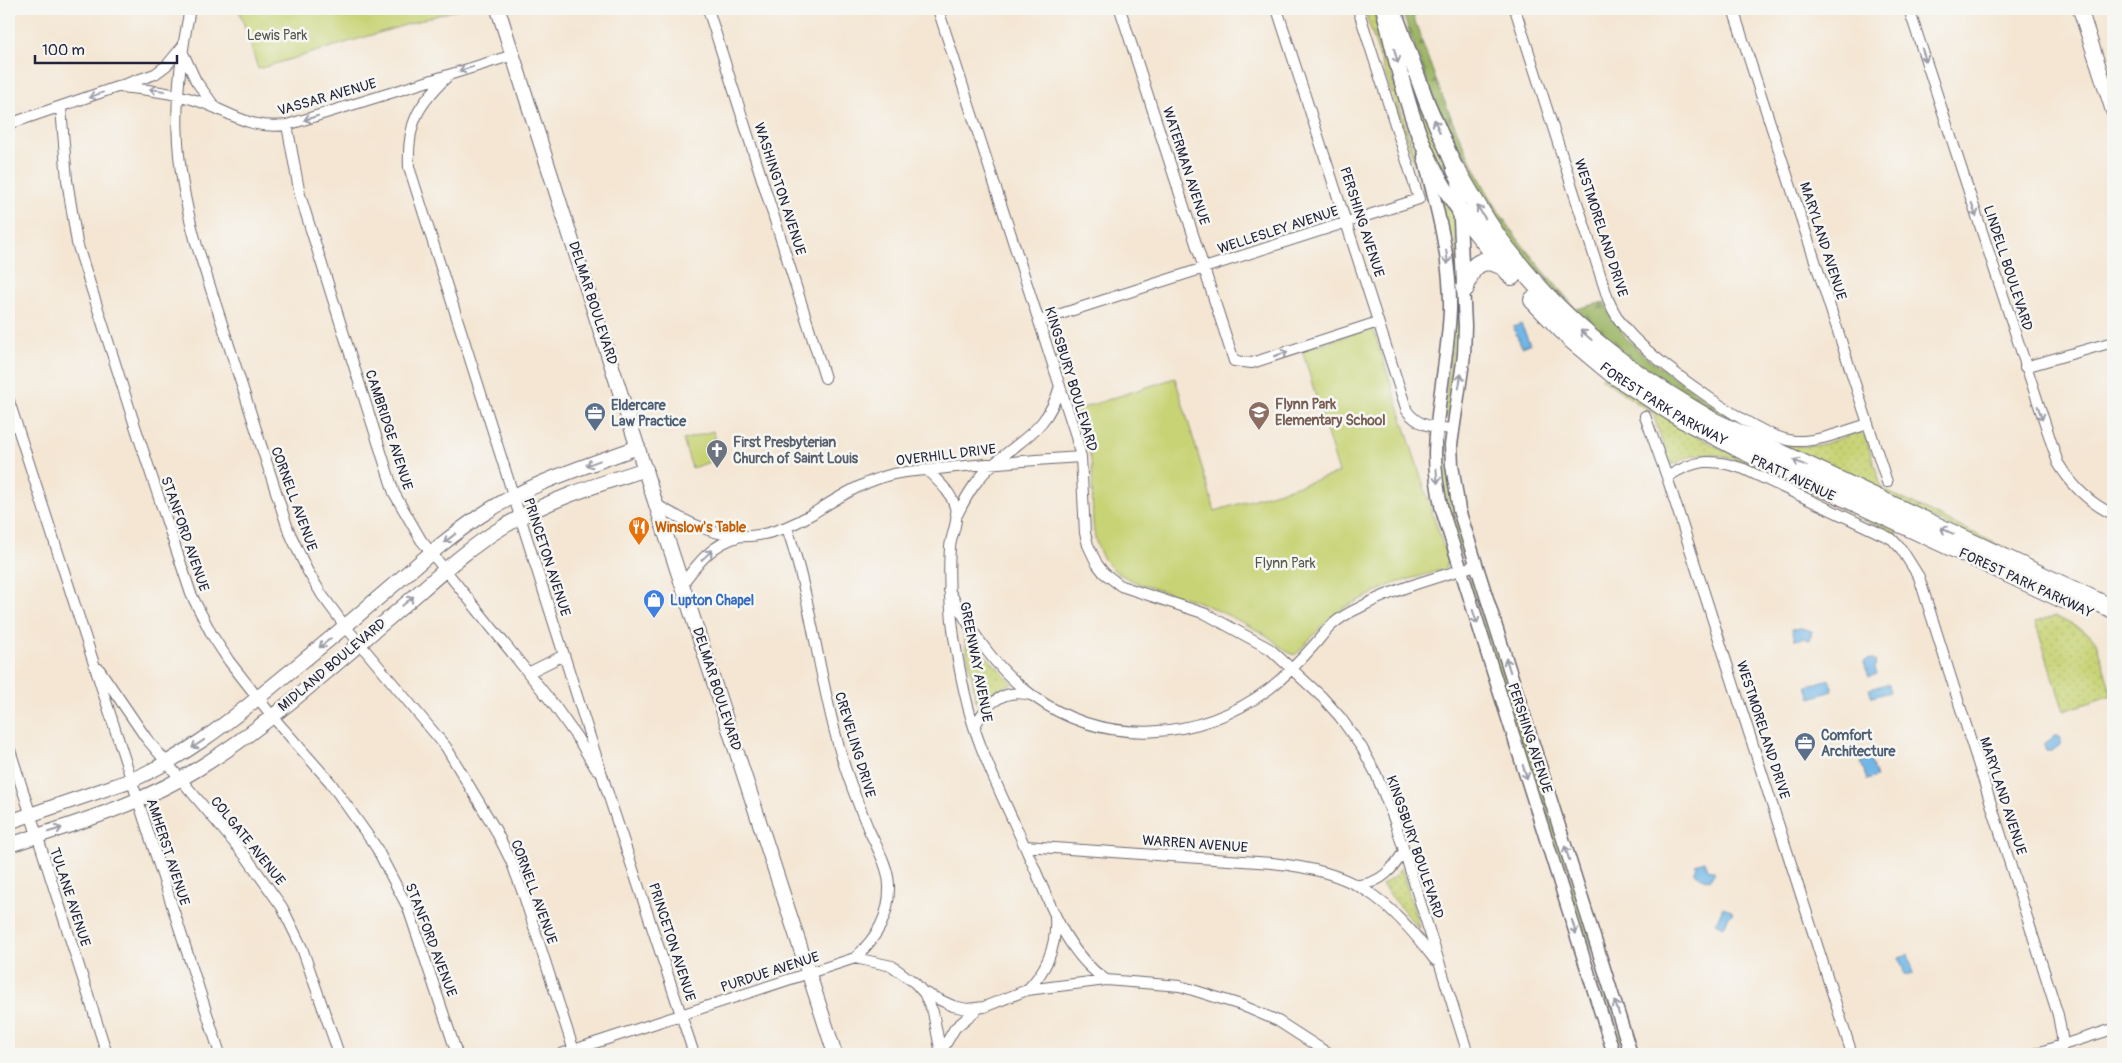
<svg xmlns="http://www.w3.org/2000/svg" width="2122" height="1063" font-family="Pangolin,sans-serif">
<style>
.grass{fill:url(#grass-dots);stroke:#747a58}
.forest{fill:url(#forest-firs);stroke:#606c50}
.park{fill:#c7d375;stroke:#747a58}
.water{fill:#6fb6e6;stroke:#486c90}
.lines{fill:none;stroke-linecap:round;stroke-linejoin:round}
.minor-casing{stroke:#6c6770;stroke-width:12}
.tertiary-casing{stroke:#6c6770;stroke-width:15}
.secondary-casing{stroke:#6c6770;stroke-width:16}
.primary-casing{stroke:#6c6770;stroke-width:18}
.motorway-casing{stroke:#6c6770;stroke-width:20}
.minor{stroke:#fff;stroke-width:10}
.tertiary{stroke:#fff;stroke-width:12}
.secondary{stroke:#fff;stroke-width:14}
.primary{stroke:#fff;stroke-width:15}
.motorway{stroke:#fff;stroke-width:18}
.oneway{stroke:#9c9ca7}
.labels{text-anchor:middle;dominant-baseline:central;stroke-width:5;stroke-linejoin:round;paint-order:stroke}
.park-label{font-size:14px;fill:#54574c;stroke:#f6f6f2}
.street-label{font-size:14px;fill:#22223b;stroke:#f6f6f2}
.education-label{font-size:14px;font-weight:bold;fill:#785e54;stroke:#f6f6f2;text-anchor:start}
.service-label{font-size:14px;font-weight:bold;fill:#4e5e75;stroke:#f6f6f2;text-anchor:start}
.worship-label{font-size:14px;font-weight:bold;fill:#5b616d;stroke:#f6f6f2;text-anchor:start}
.food-label{font-size:14px;font-weight:bold;fill:#c56008;stroke:#f6f6f2;text-anchor:start}
.shop-label{font-size:14px;font-weight:bold;fill:#366cbe;stroke:#f6f6f2;text-anchor:start}
</style>
<defs>
<pattern id="grass-dots" width="8" height="8" patternUnits="userSpaceOnUse" patternTransform="scale(1.25)"><rect width="8" height="8" fill="#c7d375"/><path d="M2 2h.1M6 6h.1" fill="none" stroke="#abb566" stroke-width="1.8" stroke-linecap="round"/></pattern>
<pattern id="forest-firs" width="22" height="20" patternUnits="userSpaceOnUse" patternTransform="scale(1.25)"><rect width="22" height="20" fill="#9db566"/><path d="M5 1l3.5 6h-7zM16 11l3.5 6h-7z" fill="#809355"/></pattern>
</defs>
<rect width="100%" height="100%" fill="#f6f6f2"/>
<filter id="ink" filterUnits="userSpaceOnUse"><feTurbulence type="fractalNoise" baseFrequency=".02" numOctaves="2"/><feDisplacementMap in="SourceGraphic" scale="10" xChannelSelector="R" yChannelSelector="G"/><feConvolveMatrix kernelMatrix="1 2 1 2 8 2 1 2 1" color-interpolation-filters="sRGB"/></filter>
<filter id="wash" filterUnits="userSpaceOnUse"><feTurbulence type="fractalNoise" baseFrequency=".0096" numOctaves="4" result="noise"/><feDisplacementMap in="SourceGraphic" scale="20" xChannelSelector="R" yChannelSelector="G"/><feGaussianBlur stdDeviation="1.12" result="paint"/><feColorMatrix in="noise" values="0 0 0 0 0 0 0 0 0 0 0 0 0 0 0 0 0 1.4 0 .05"/><feComposite in="paint" operator="in"/></filter>
<g filter="url(#wash)">
<rect width="100%" height="100%" fill="#f4e6d3"/>
<path class="grass" d="M 1364,9 L 1373,9 L 1405,124 L 1429,200 L 1427,201 Z
M 1395,35 L 1437,141 L 1453,184 L 1454,193 L 1428,149 Z
M 1440,199 L 1444,201 L 1456,217 L 1459,345 L 1449,412 L 1446,418 L 1443,418 L 1452,345 Z
M 1605,375 L 1693,434 L 1734,455 L 1898,532 L 1897,535 L 1737,460 C 1722,455 1705,452 1689,457 C 1683,459 1678,464 1671,464 L 1668,460 L 1653,414 L 1601,378 Z
M 1726,414 C 1756,431 1786,453 1823,444 C 1835,441 1847,435 1860,432 L 1866,438 L 1882,489 L 2009,550 L 2011,555 L 1724,419 Z
M 1441,438 L 1444,438 L 1446,441 C 1446,481 1455,516 1466,555 L 1465,558 L 1463,558 L 1452,530 L 1441,475 Z
M 1471,579 L 1475,581 L 1593,947 L 1586,949 L 1469,580 Z
M 2055,616 L 2090,634 L 2096,642 L 2112,695 L 2064,711 L 2035,622 Z
M 961,622 L 981,651 L 1013,683 L 998,690 L 977,704 Z
M 1401,867 L 1420,930 L 1382,885 L 1395,876 Z
M 1601,980 L 1603,981 L 1622,1040 L 1616,1042 L 1598,985 Z"/>
<path class="forest" d="M 1401,9 L 1411,9 C 1434,79 1467,166 1509,227 C 1529,256 1554,282 1576,309 L 1604,302 L 1626,338 L 1647,358 L 1726,414 L 1724,419 L 1608,348 L 1527,267 L 1465,174 L 1436,106 Z"/>
<path class="park" d="M 239,9 L 459,9 L 258,69 Z
M 1371,328 L 1374,331 L 1448,561 L 1445,569 L 1393,584 L 1345,607 L 1328,620 L 1295,655 C 1283,652 1275,640 1264,634 C 1245,623 1225,614 1206,605 C 1179,593 1149,591 1123,576 C 1080,552 1097,501 1091,461 C 1088,444 1082,427 1076,410 L 1175,378 L 1215,511 L 1339,473 L 1302,350 Z
M 713,431 L 718,446 L 706,449 L 710,462 L 692,468 L 683,440 Z"/>
<path class="water" d="M 1521,324 L 1530,344 L 1522,347 L 1513,327 Z
M 1801,628 L 1812,631 L 1810,640 L 1803,638 L 1795,640 L 1792,629 Z
M 1871,659 L 1876,662 L 1875,668 L 1877,674 L 1869,677 L 1864,663 L 1865,661 Z
M 1829,679 L 1833,691 L 1811,698 L 1807,686 Z
M 1887,684 L 1889,685 L 1890,692 L 1872,697 L 1869,689 Z
M 2055,736 L 2058,736 L 2061,738 L 2060,745 L 2052,751 L 2046,751 L 2044,744 Z
M 1870,759 L 1876,777 L 1867,780 L 1861,762 Z
M 1705,861 L 1707,868 L 1715,872 L 1710,880 L 1702,878 L 1694,872 L 1697,867 L 1695,864 Z
M 1723,907 L 1731,910 L 1733,914 L 1729,916 L 1724,927 L 1716,923 Z
M 1908,954 L 1914,973 L 1905,975 L 1899,957 Z"/>
</g>
<g filter="url(#ink)">
<g class="lines">
<g class="minor-casing">
<path id="minor" d="M 190,9 C 172,97 172,159 197,246 L 288,529 L 307,570 L 322,595 L 345,626 L 446,747 L 495,829 L 511,861 L 524,896 L 575,1054
M 708,9 L 825,378
M 938,9 L 1075,433 L 1081,457 L 1085,533 L 1088,545 L 1097,564 L 1104,573 L 1121,586 L 1206,614 L 1270,649 L 1322,697 L 1340,717 L 1362,748 L 1376,774 L 1395,822 L 1468,1054
M 1120,9 L 1234,361 L 1252,363 L 1378,322
M 1277,9 L 1407,411 C 1419,427 1434,427 1452,429
M 1515,9 L 1608,299 C 1614,314 1622,326 1633,337 C 1659,364 1759,439 1795,441 C 1819,442 1845,431 1868,424
M 1733,9 L 1887,482
M 1909,9 L 2058,463 C 2072,486 2089,503 2113,514
M 183,53 L 196,81 L 215,107
M 449,75 C 418,105 407,122 409,167 L 611,803 L 694,1054
M 119,87 C 145,89 169,92 195,100 C 230,111 247,130 287,125 L 513,55
M 61,108 L 67,180 L 77,243 L 135,426 L 191,594 L 212,635 L 229,661 L 272,716 L 330,782 L 376,847 L 408,908 L 457,1054
M 9,124 L 155,74 L 167,65 L 182,47
M 287,125 L 300,195 L 394,493 L 421,540 L 554,705 L 578,739 L 596,769
M 1039,321 L 1419,199 L 1358,9
M 2025,367 L 2113,342
M 9,401 L 220,1054
M 1645,416 L 1667,477 L 1852,1054
M 927,470 C 940,483 954,494 956,513 C 958,523 951,536 950,547 C 948,577 950,607 954,637 C 960,673 967,711 980,744 C 994,782 1013,819 1029,856 C 1049,899 1064,952 1106,980
M 1667,477 C 1695,459 1713,458 1744,469 L 1892,539 L 1902,550 L 1919,577 L 2058,1015 L 2062,1037 L 2061,1054
M 657,505 C 715,539 752,550 812,514 C 836,499 859,484 886,476 C 903,471 920,471 938,469 C 986,463 1033,460 1081,457
M 957,515 C 967,495 978,476 996,462 C 1026,436 1048,428 1060,386
M 787,528 C 813,604 819,684 843,761 C 850,784 859,806 868,828 C 876,846 888,865 889,885 C 890,916 877,937 855,958
M 683,583 C 698,563 712,544 738,537
M 949,590 C 970,630 995,669 1033,696 C 1105,748 1199,741 1269,689 C 1287,675 1301,660 1315,644 C 1321,637 1327,629 1333,624 C 1340,618 1350,612 1359,608 C 1395,588 1437,578 1476,565
M 99,669 L 146,738 L 247,858 L 282,907 L 302,948 L 339,1054
M 528,673 L 564,655
M 975,726 C 986,704 1004,688 1030,695
M 9,747 L 107,1054
M 1025,846 L 1272,863 C 1355,872 1385,895 1435,960
M 1359,885 C 1381,883 1393,869 1404,851
M 1027,990 C 1047,970 1057,946 1055,917
M 924,993 L 933,1012 L 941,1054
M 941,1052 L 955,1028 L 979,1008
M 561,1054 L 855,958 L 892,966 L 915,983 L 923,992 L 953,1006 L 967,1009 L 984,1007 L 1027,990 L 1106,980 L 1180,986 L 1241,1005 L 1278,1021 L 1329,1054
M 2034,1054 L 2113,1029"/>
</g>
<g class="tertiary-casing">
<path id="tertiary" d="M 1424,157 C 1437,208 1451,258 1450,310 C 1448,359 1436,406 1435,454 C 1435,473 1438,492 1442,510 L 1614,1054
M 1458,178 L 1465,326 L 1464,355 L 1451,445 L 1452,465 L 1459,510 L 1631,1054"/>
</g>
<g class="secondary-casing">
<path id="secondary" d="M 498,9 L 649,483 L 835,1054
M 2080,9 L 2113,111
M 9,822 L 132,780 C 184,757 226,724 270,688 C 304,660 338,633 371,604 C 407,574 441,542 480,516 C 529,483 584,467 638,447
M 9,845 C 78,823 146,803 207,763 C 279,717 343,657 408,602 C 438,576 468,548 503,527 C 547,500 596,485 646,469"/>
</g>
<g class="primary-casing">
<path id="primary" d="M 1384,9 C 1401,80 1416,153 1461,212
M 1393,9 L 1427,103 L 1456,170"/>
</g>
<g class="motorway-casing">
<g id="motorway">
<path d="M 1456,170 C 1474,200 1490,230 1512,256 C 1568,328 1634,376 1712,421 L 2113,609"/>
<path d="M 1461,212 L 1512,276"/>
<path d="M 1465,288 C 1471,264 1482,254 1506,268"/>
<path id="s1" d="M 1533,300 L 1571,339 L 1613,374 L 1681,418 L 1741,449 L 2063,599"/>
</g>
</g>
<use href="#minor" class="minor"/>
<use href="#tertiary" class="tertiary"/>
<use href="#secondary" class="secondary"/>
<use href="#primary" class="primary"/>
<use href="#motorway" class="motorway"/>
</g>
<defs><path id="oneway-shaft" d="M-6 0H5M1.5-3L5.5 0L1.5 3" fill="none" stroke-width="1.6" stroke-linecap="round" stroke-linejoin="round" transform="scale(1.25)"/></defs>
<g class="oneway">
<use href="#oneway-shaft" transform="translate(1924 55) rotate(72)"/>
<use href="#oneway-shaft" transform="translate(1396 56) rotate(75)"/>
<use href="#oneway-shaft" transform="translate(466 69) rotate(163)"/>
<use href="#oneway-shaft" transform="translate(157 90) rotate(-172)"/>
<use href="#oneway-shaft" transform="translate(96 95) rotate(160)"/>
<use href="#oneway-shaft" transform="translate(311 118) rotate(163)"/>
<use href="#oneway-shaft" transform="translate(1437 126) rotate(-113)"/>
<use href="#oneway-shaft" transform="translate(1974 210) rotate(72)"/>
<use href="#oneway-shaft" transform="translate(1481 212) rotate(-122)"/>
<use href="#oneway-shaft" transform="translate(1447 257) rotate(83)"/>
<use href="#oneway-shaft" transform="translate(1586 335) rotate(-139)"/>
<use href="#oneway-shaft" transform="translate(1281 354) rotate(-18)"/>
<use href="#oneway-shaft" transform="translate(1460 381) rotate(-81)"/>
<use href="#oneway-shaft" transform="translate(2040 413) rotate(72)"/>
<use href="#oneway-shaft" transform="translate(593 463) rotate(160)"/>
<use href="#oneway-shaft" transform="translate(1800 463) rotate(-155)"/>
<use href="#oneway-shaft" transform="translate(1437 476) rotate(85)"/>
<use href="#oneway-shaft" transform="translate(1947 531) rotate(-155)"/>
<use href="#oneway-shaft" transform="translate(450 538) rotate(142)"/>
<use href="#oneway-shaft" transform="translate(707 555) rotate(-43)"/>
<use href="#oneway-shaft" transform="translate(408 601) rotate(-40)"/>
<use href="#oneway-shaft" transform="translate(1475 617) rotate(72)"/>
<use href="#oneway-shaft" transform="translate(325 643) rotate(141)"/>
<use href="#oneway-shaft" transform="translate(1508 665) rotate(-108)"/>
<use href="#oneway-shaft" transform="translate(198 744) rotate(146)"/>
<use href="#oneway-shaft" transform="translate(1525 772) rotate(72)"/>
<use href="#oneway-shaft" transform="translate(55 830) rotate(-17)"/>
<use href="#oneway-shaft" transform="translate(1567 853) rotate(-108)"/>
<use href="#oneway-shaft" transform="translate(1574 927) rotate(73)"/>
<use href="#oneway-shaft" transform="translate(1617 1008) rotate(-108)"/>
</g>
</g>
<defs>
<g id="school-pin" transform="scale(1.125)"><path d="M0 17L-7.5 6A9.5 9.5 0 1 1 7.5 6Z" fill="#8d6e63" stroke="#f6f6f2"/><path d="M0-5L7-2L0 1L-7-2ZM-4 1L0 2.5L4 1V4Q0 6-4 4Z" fill="#fff"/></g>
<g id="office-pin" transform="scale(1.125)"><path d="M0 17L-7.5 6A9.5 9.5 0 1 1 7.5 6Z" fill="#5c6f8a" stroke="#f6f6f2"/><path d="M-6-3h4V-5.5h4V-3h4V5H-6ZM-1-4.5V-3h2v-1.5ZM-6 0V1H6V0Z" fill="#fff"/></g>
<g id="church-pin" transform="scale(1.125)"><path d="M0 17L-7.5 6A9.5 9.5 0 1 1 7.5 6Z" fill="#6b7280" stroke="#f6f6f2"/><path d="M-1.2-6h2.4v3.5h3.3v2.4h-3.3V6h-2.4V-.1h-3.3v-2.4h3.3Z" fill="#fff"/></g>
<g id="restaurant-pin" transform="scale(1.125)"><path d="M0 17L-7.5 6A9.5 9.5 0 1 1 7.5 6Z" fill="#e8710a" stroke="#f6f6f2"/><path d="M-5-6h1v4h1v-4h1v4h1v-4h1v5L-1.5 .5V6h-2V.5L-5-1ZM5-6V6H3V1.5H1.5Q1.5-4 5-6Z" fill="#fff"/></g>
<g id="shop-pin" transform="scale(1.125)"><path d="M0 17L-7.5 6A9.5 9.5 0 1 1 7.5 6Z" fill="#3f7fe0" stroke="#f6f6f2"/><path d="M-5-2.5h2.3a2.7 3.5 0 0 1 5.4 0H5L5.5 6h-11ZM-1.5-2.5h3a1.5 2.3 0 0 0-3 0Z" fill="#fff"/></g>
</defs>
<g fill-rule="evenodd">
<use href="#school-pin" x="1259" y="412"/>
<use href="#office-pin" x="595" y="413"/>
<use href="#church-pin" x="717" y="450"/>
<use href="#restaurant-pin" x="639" y="527"/>
<use href="#shop-pin" x="654" y="600"/>
<use href="#office-pin" x="1805" y="743"/>
</g>
<g class="labels">
<g class="park-label">
<text x="277" y="35">Lewis Park</text>
<text x="1285" y="563">Flynn Park</text>
</g>
<g class="street-label">
<text transform="translate(327 97) rotate(-16)">VASSAR AVENUE</text>
<text transform="translate(1186 166) rotate(72)">WATERMAN AVENUE</text>
<text transform="translate(780 189) rotate(72)">WASHINGTON AVENUE</text>
<text transform="translate(1362 222) rotate(72)">PERSHING AVENUE</text>
<text transform="translate(1601 228) rotate(72)">WESTMORELAND DRIVE</text>
<text transform="translate(1278 230) rotate(-18)">WELLESLEY AVENUE</text>
<text transform="translate(1823 241) rotate(72)">MARYLAND AVENUE</text>
<text transform="translate(2008 268) rotate(72)">LINDELL BOULEVARD</text>
<text transform="translate(593 303) rotate(72)">DELMAR BOULEVARD</text>
<text transform="translate(1071 379) rotate(73)">KINGSBURY BOULEVARD</text>
<text stroke="none"><textPath href="#s1" startOffset="168">FOREST PARK PARKWAY</textPath></text>
<text transform="translate(389 430) rotate(72)">CAMBRIDGE AVENUE</text>
<text transform="translate(946 455) rotate(-7)">OVERHILL DRIVE</text>
<text transform="translate(1793 478) rotate(25)">PRATT AVENUE</text>
<text transform="translate(294 499) rotate(70)">CORNELL AVENUE</text>
<text transform="translate(185 534) rotate(71)">STANFORD AVENUE</text>
<text transform="translate(547 557) rotate(72)">PRINCETON AVENUE</text>
<text transform="translate(2026 583) rotate(25)">FOREST PARK PARKWAY</text>
<text transform="translate(976 662) rotate(79)">GREENWAY AVENUE</text>
<text transform="translate(332 665) rotate(-40)">MIDLAND BOULEVARD</text>
<text transform="translate(717 689) rotate(72)">DELMAR BOULEVARD</text>
<text transform="translate(1763 730) rotate(72)">WESTMORELAND DRIVE</text>
<text transform="translate(1530 738) rotate(72)">PERSHING AVENUE</text>
<text transform="translate(855 745) rotate(73)">CREVELING DRIVE</text>
<text transform="translate(2003 796) rotate(72)">MARYLAND AVENUE</text>
<text transform="translate(248 841) rotate(51)">COLGATE AVENUE</text>
<text transform="translate(1195 844) rotate(4)">WARREN AVENUE</text>
<text transform="translate(1415 847) rotate(71)">KINGSBURY BOULEVARD</text>
<text transform="translate(168 852) rotate(72)">AMHERST AVENUE</text>
<text transform="translate(534 892) rotate(70)">CORNELL AVENUE</text>
<text transform="translate(70 897) rotate(72)">TULANE AVENUE</text>
<text transform="translate(431 940) rotate(69)">STANFORD AVENUE</text>
<text transform="translate(672 942) rotate(72)">PRINCETON AVENUE</text>
<text transform="translate(770 972) rotate(-18)">PURDUE AVENUE</text>
</g>
<g class="education-label">
<text x="1275" y="404">Flynn Park<tspan x="1275" dy="16">Elementary School</tspan></text>
</g>
<g class="service-label">
<text x="611" y="405">Eldercare<tspan x="611" dy="16">Law Practice</tspan></text>
<text x="1821" y="735">Comfort<tspan x="1821" dy="16">Architecture</tspan></text>
</g>
<g class="worship-label">
<text x="733" y="442">First Presbyterian<tspan x="733" dy="16">Church of Saint Louis</tspan></text>
</g>
<g class="food-label">
<text x="655" y="527">Winslow's Table</text>
</g>
<g class="shop-label">
<text x="670" y="600">Lupton Chapel</text>
</g>
</g>
<rect width="2122" height="1063" fill="none" stroke="#f6f6f2" stroke-width="30"/>
<path d="M35 55v8h142v-8" fill="none" stroke="#22223b" stroke-width="2.5"/>
<text x="42" y="55" font-size="15" fill="#22223b" stroke="#f6f6f2" stroke-width="4" paint-order="stroke">100 m</text>
</svg>
